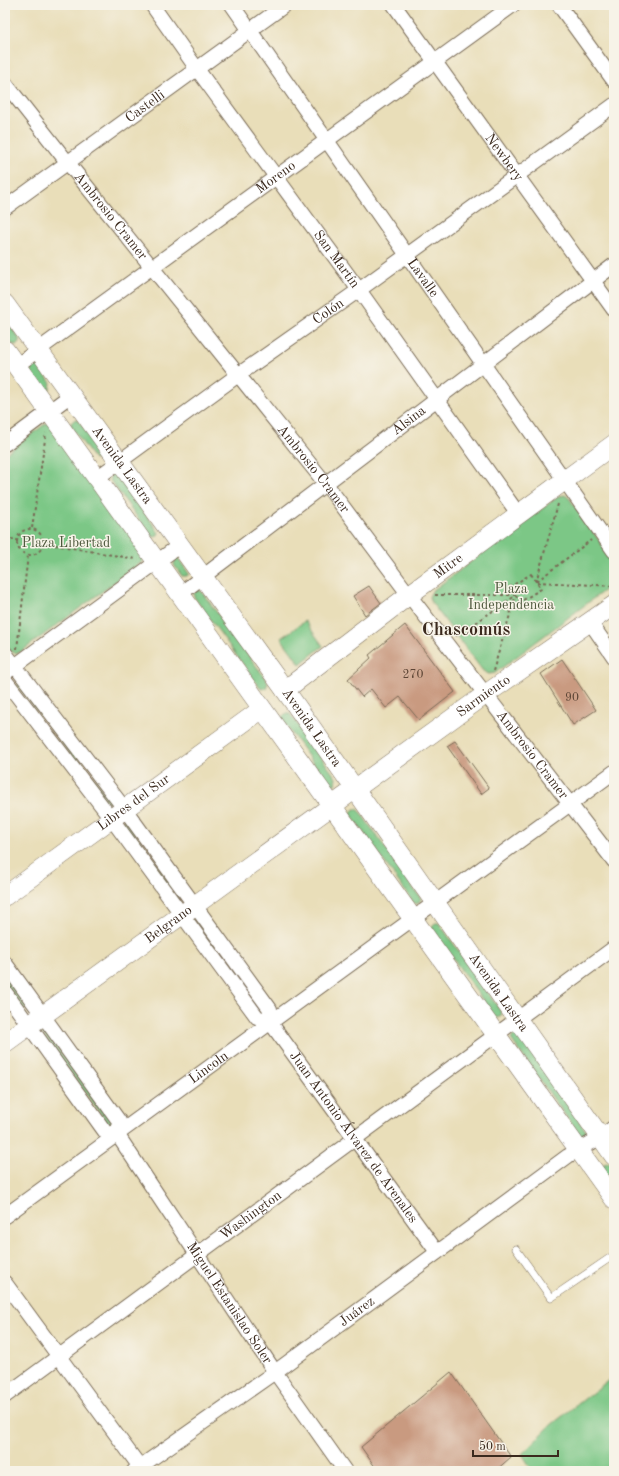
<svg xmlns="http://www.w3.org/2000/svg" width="619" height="1476" font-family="'Old Standard TT',serif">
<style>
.green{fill:#7bc786;stroke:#5b7852}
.building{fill:#c99a80}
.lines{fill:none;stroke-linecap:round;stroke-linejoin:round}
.service-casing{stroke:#786954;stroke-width:8}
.minor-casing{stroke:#786954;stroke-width:16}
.secondary-casing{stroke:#786954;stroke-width:20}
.path{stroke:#786954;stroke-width:2;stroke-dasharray:3 3;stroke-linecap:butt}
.service{stroke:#fff;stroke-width:7}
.minor{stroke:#fff;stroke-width:14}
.secondary{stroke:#fff;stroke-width:19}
.labels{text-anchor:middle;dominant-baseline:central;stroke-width:3;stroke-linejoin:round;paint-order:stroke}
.number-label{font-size:12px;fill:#5e4636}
.street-label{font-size:14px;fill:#3b2a1e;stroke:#f7f3e8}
.park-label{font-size:14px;fill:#4e593d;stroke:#f7f3e8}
.district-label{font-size:18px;font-weight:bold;fill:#3b2a1e;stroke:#f7f3e8}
</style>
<rect width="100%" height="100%" fill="#f7f3e8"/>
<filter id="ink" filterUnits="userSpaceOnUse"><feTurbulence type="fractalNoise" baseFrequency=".025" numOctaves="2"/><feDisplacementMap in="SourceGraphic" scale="8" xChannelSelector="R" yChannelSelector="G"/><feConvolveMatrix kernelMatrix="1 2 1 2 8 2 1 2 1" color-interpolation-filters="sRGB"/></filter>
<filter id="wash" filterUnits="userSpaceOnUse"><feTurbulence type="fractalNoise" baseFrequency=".012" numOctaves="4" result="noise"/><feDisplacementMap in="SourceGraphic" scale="16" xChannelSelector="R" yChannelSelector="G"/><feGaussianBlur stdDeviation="0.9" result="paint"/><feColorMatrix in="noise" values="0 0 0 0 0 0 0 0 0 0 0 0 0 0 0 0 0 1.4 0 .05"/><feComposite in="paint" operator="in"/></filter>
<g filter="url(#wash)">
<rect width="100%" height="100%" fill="#e9deb9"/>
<path class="green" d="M 5,319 L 19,338 L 19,342 L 16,345 L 11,344 L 5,336 Z
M 36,365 L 38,365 L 51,383 L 50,389 L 46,390 L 44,389 L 31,372 L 31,368 Z
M 75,419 L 78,420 L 102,453 L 102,458 L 99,460 L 94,459 L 71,426 L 71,423 Z
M 49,422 L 146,557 L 142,562 L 22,651 C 14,655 10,652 5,645 L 5,454 L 45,424 Z
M 114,473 L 117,473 L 159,533 L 156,537 L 151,536 L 110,480 L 110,476 Z
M 565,495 L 569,498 L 614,562 L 614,583 L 495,673 L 489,674 L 483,671 L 431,602 L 429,597 L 432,591 L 559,496 Z
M 178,558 L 189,574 L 187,576 L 182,576 L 174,565 L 175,560 Z
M 197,590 L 201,591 L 268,682 L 266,688 L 263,689 L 260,688 L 194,597 L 194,593 Z
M 305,621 L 323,646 L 300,664 L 281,638 Z
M 20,682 L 111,801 L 108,803 L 17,685 Z
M 285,714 L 290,714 L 336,778 L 335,784 L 332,785 L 328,784 L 282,720 L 282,717 Z
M 354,809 L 358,809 L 421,899 L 419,902 L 416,904 L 413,902 L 351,815 L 351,812 Z
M 125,819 L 180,897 L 177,898 L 122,824 L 122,821 Z
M 196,917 L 263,1011 L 260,1012 L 193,919 Z
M 435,923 L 439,923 L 502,1013 L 500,1017 L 497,1018 L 494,1016 L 432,929 L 432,926 Z
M 5,972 L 29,1006 L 27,1009 L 22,1009 L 5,984 Z
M 42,1028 L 43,1028 L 113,1122 L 113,1125 L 110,1127 L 40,1031 Z
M 514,1035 L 519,1035 L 586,1131 L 584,1135 L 580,1136 L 511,1039 Z
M 607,1163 L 610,1163 L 614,1169 L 614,1186 L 602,1167 L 604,1164 Z
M 614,1376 L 614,1471 L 533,1471 L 522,1454 L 551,1425 Z"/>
<g id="blocks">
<path class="building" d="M 369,586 L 381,603 L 365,615 L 353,596 Z
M 405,625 L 455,692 L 419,720 L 400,697 L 386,708 L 371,689 L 362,697 L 348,679 L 371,658 L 369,655 Z
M 562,659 L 596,710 L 573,725 L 541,674 Z
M 455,741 L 489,788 L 481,794 L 447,746 Z
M 451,1372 L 511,1457 L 495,1471 L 378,1471 L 361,1447 Z"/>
</g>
</g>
<g filter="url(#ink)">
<use href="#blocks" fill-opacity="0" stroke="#786954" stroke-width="1"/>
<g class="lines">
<g class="service-casing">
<path id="service" d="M 516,1249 L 551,1298 L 614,1255"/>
</g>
<g class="minor-casing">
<g id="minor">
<path id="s1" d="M 152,5 L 197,69 L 359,290 L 519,515"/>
<path id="s2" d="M 232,5 L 614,551"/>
<path id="s3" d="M 394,5 L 614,310"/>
<path d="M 559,5 L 614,81"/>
<path id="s4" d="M 5,83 L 68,163 L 326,484 L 409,595 L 614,861"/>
<path id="s5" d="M 5,208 L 285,5"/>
<path id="s6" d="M 16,366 L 513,5"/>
<path d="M 5,444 L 71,395"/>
<path id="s7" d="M 97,478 L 238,375 L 359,290 L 614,105"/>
<path id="s8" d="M 180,594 L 614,265"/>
<path d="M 590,622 L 614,657"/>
<path d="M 5,653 L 124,808 L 270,1009 L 270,1022"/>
<path d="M 8,671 L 180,545"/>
<path id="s9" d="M 5,680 L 111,818 L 257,1017 L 270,1022 L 437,1252"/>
<path id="s10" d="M 5,963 L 119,1121 L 117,1134 L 275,1372 L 345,1471"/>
<path d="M 5,992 L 106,1133 L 117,1134"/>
<path id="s11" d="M 5,1216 L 614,772"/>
<path d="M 5,1283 L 143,1471"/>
<path id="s12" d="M 5,1396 L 614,948"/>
<path id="s13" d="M 134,1471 L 275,1372 L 568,1156 L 601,1137 L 614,1127"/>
</g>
</g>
<g class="secondary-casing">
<g id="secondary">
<path id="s14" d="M 5,304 L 285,690 L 614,1156"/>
<path d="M 5,350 L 614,1199"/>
<path id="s15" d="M 285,690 L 409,595 L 614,444"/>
<path id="s16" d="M 5,896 L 262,709"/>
<path id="s17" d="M 5,1043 L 486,694 L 614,605"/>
</g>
</g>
<path class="path" d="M 32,528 L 46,433
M17 542a13 13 0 1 1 26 0a13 13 0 1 1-26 0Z
M 5,538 L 17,540
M 43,543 L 136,559
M 531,574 L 541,589 L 520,602 L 510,587 Z
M 537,581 L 591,540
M 536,582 L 558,504
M 537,582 L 614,586
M 435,595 L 516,595
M 456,636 L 515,596
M 17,649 L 28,555
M 493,671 L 516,595"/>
<use href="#service" class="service"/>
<use href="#minor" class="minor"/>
<use href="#secondary" class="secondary"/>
</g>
</g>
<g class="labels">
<g class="number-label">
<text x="413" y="675">270</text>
<text x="572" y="698">90</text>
</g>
<g class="street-label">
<text stroke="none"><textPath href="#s5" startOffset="173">Castelli</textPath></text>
<text stroke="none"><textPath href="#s3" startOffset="188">Newbery</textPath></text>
<text stroke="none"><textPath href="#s6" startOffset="321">Moreno</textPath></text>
<text stroke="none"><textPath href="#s4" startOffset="170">Ambrosio Cramer</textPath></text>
<text stroke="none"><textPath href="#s1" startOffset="314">San Martín</textPath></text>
<text stroke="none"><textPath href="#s2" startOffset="333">Lavalle</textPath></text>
<text stroke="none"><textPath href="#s7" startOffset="285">Colón</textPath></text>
<text stroke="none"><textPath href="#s8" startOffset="287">Alsina</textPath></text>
<text stroke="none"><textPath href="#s14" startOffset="199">Avenida Lastra</textPath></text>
<text stroke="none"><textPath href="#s4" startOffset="494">Ambrosio Cramer</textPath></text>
<text stroke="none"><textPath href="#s15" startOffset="205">Mitre</textPath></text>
<text stroke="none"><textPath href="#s17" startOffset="591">Sarmiento</textPath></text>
<text stroke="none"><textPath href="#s14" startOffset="523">Avenida Lastra</textPath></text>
<text stroke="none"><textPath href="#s4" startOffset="854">Ambrosio Cramer</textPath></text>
<text stroke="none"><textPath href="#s16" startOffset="159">Libres del Sur</textPath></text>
<text stroke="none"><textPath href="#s17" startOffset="202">Belgrano</textPath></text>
<text stroke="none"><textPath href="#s14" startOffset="847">Avenida Lastra</textPath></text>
<text stroke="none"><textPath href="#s11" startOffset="252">Lincoln</textPath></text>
<text stroke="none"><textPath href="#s9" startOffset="577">Juan Antonio Álvarez de Arenales</textPath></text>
<text stroke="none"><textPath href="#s12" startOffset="305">Washington</textPath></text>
<text stroke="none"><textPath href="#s10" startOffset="411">Miguel Estanislao Soler</textPath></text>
<text stroke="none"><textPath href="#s13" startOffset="274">Juárez</textPath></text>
</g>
<g class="park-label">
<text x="66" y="543">Plaza Libertad</text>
<text x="511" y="589">Plaza<tspan x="511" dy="16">Independencia</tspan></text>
</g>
<g class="district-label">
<text x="466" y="630">Chascomús</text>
</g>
</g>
<rect width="619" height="1476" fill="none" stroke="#f7f3e8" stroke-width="20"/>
<path d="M473 1450v6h85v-6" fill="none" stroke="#3b2a1e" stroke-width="2"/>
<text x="479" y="1450" font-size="12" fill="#3b2a1e" stroke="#f7f3e8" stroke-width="3" paint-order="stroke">50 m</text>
</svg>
